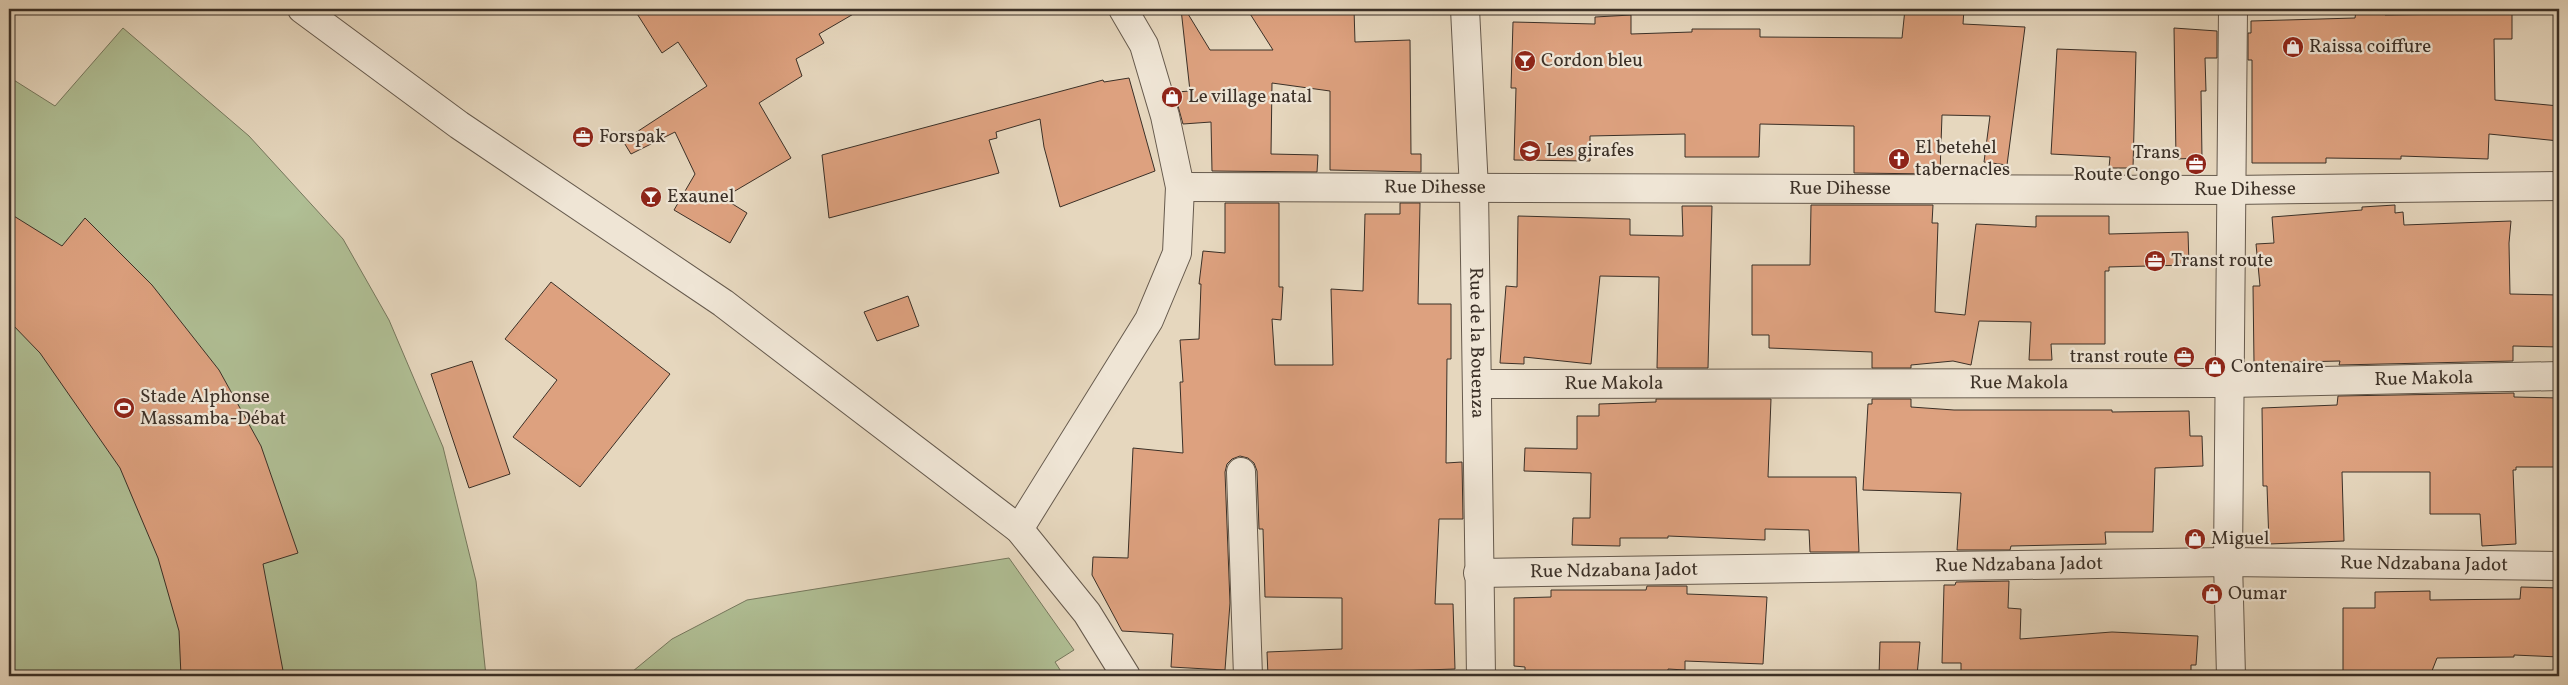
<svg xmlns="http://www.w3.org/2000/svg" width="2568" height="685" font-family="Vollkorn,serif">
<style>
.green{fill:#b0bf95;stroke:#76785e}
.building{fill:#dda17f;stroke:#3b3027}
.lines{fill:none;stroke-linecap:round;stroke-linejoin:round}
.minor-casing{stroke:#665a4d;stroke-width:30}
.minor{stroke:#efe5d5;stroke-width:28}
.labels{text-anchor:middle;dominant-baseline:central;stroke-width:4.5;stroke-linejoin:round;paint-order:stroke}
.poi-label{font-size:19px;fill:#3b3027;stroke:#efe5d5;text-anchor:start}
.street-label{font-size:19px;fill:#3b3027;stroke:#efe5d5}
</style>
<rect width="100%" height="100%" fill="#e6d7be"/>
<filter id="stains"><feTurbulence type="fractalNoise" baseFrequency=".004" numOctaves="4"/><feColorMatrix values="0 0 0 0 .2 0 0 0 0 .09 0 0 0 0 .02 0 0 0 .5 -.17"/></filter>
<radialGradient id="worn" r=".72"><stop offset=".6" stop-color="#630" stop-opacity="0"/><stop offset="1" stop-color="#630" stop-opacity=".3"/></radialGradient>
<path class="green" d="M 123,28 L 249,136 L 343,239 L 389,320 L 443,447 L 476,581 L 486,676 L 9,676 L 9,77 L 55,106 Z
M 1009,558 L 1074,650 L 1055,662 L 1064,676 L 627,676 L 672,639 L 747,600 Z"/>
<path class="building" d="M 634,9 L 862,9 L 819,34 L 824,43 L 796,59 L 802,76 L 759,103 L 791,158 L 723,198 L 747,213 L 730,243 L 674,210 L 695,174 L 675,132 L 631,154 L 623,141 L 707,86 L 678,42 L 662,53 Z
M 1181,9 L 1185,9 L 1210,50 L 1273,50 L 1247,9 L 1354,9 L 1355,42 L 1410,40 L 1411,154 L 1421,154 L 1421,172 L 1330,170 L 1330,91 L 1272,83 L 1271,154 L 1318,155 L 1317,172 L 1212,171 L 1211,122 L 1183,124 L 1178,106 L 1177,92 L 1190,91 Z
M 1905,9 L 1964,9 L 1963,24 L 2025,27 L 2007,165 L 1984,162 L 1990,116 L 1942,115 L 1940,173 L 1935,174 L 1854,173 L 1854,126 L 1760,124 L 1759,157 L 1685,157 L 1685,134 L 1590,136 L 1590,161 L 1514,160 L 1516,88 L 1511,88 L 1513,22 L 1595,24 L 1595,17 L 1631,15 L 1631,34 L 1692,32 L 1692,29 L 1760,29 L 1760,37 L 1902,38 Z
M 2459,9 L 2512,9 L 2512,39 L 2494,39 L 2495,100 L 2559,106 L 2559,141 L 2489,134 L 2488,159 L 2401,156 L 2401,159 L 2326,158 L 2326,163 L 2252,163 L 2252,60 L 2248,60 L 2248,33 L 2251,33 L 2251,21 L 2355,18 L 2356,11 L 2385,12 L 2385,15 L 2459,14 Z
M 2174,28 L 2217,31 L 2217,58 L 2205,58 L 2206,91 L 2201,91 L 2202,158 L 2176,159 Z
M 2057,49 L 2136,52 L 2133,168 L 2109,168 L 2110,157 L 2051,154 Z
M 1129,78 L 1155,171 L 1060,207 L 1044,147 L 1040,119 L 996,132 L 997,138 L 989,140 L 999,173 L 829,218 L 822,155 L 1103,80 L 1104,82 Z
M 1225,203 L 1279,203 L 1279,287 L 1283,287 L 1281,320 L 1272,319 L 1275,365 L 1333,365 L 1331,289 L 1363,291 L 1365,214 L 1400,214 L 1400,203 L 1420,203 L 1418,304 L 1451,304 L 1451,359 L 1447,359 L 1446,463 L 1462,462 L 1463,519 L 1439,519 L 1435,604 L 1453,604 L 1455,669 L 1394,671 L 1394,676 L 1268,676 L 1267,652 L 1342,649 L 1342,598 L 1265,597 L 1263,529 L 1259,529 L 1257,471 L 1254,463 L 1248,458 L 1240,456 L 1232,459 L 1227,464 L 1225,472 L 1230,603 L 1225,670 L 1171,667 L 1173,634 L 1122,631 L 1092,575 L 1093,557 L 1128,558 L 1133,448 L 1183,453 L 1180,382 L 1183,382 L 1180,340 L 1199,339 L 1201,284 L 1199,284 L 1203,251 L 1225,253 Z
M 1811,205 L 1933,205 L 1932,223 L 1938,223 L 1935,312 L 1965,315 L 1976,224 L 2036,227 L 2036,216 L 2109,216 L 2109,234 L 2188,232 L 2189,265 L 2109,267 L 2109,271 L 2105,271 L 2105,344 L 2051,344 L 2052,360 L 2029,360 L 2031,322 L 1979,321 L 1971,365 L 1953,361 L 1911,365 L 1911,368 L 1872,368 L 1872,352 L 1769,348 L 1769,335 L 1752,335 L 1752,265 L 1810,265 Z
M 2395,205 L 2395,213 L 2403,212 L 2404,225 L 2511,221 L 2509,243 L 2510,294 L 2559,295 L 2559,347 L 2513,346 L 2513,361 L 2339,365 L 2340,361 L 2254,363 L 2253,286 L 2260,286 L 2256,244 L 2274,243 L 2272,217 L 2362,210 L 2362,207 Z
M 1682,206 L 1712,206 L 1708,368 L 1657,368 L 1659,277 L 1600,276 L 1591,364 L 1524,357 L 1524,364 L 1500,363 L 1506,286 L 1517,287 L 1518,216 L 1630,219 L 1630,235 L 1683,236 Z
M 9,213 L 62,246 L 85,218 L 152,285 L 219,370 L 261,446 L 298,553 L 263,564 L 284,676 L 181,676 L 179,631 L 158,558 L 120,468 L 40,353 L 9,321 Z
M 551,282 L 670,374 L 580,487 L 513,437 L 557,380 L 505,339 Z
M 908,296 L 919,326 L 877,341 L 864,312 Z
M 472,361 L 510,474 L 469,488 L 431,374 Z
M 2514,393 L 2514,397 L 2559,398 L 2559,467 L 2516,467 L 2516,470 L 2513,470 L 2516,544 L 2482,546 L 2480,514 L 2430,514 L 2430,472 L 2342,472 L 2344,541 L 2269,544 L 2267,486 L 2263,486 L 2262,408 L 2337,405 L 2338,396 Z
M 1656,399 L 1771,399 L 1768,477 L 1856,477 L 1859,552 L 1810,552 L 1809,530 L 1765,529 L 1765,540 L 1668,536 L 1668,538 L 1620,538 L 1620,546 L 1572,545 L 1573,518 L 1590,518 L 1591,473 L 1524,471 L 1525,448 L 1577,449 L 1577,416 L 1599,416 L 1599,404 L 1656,402 Z
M 1872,399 L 1911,399 L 1911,407 L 1954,410 L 2112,410 L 2112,412 L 2189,411 L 2190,436 L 2202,436 L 2203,466 L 2155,468 L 2153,532 L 2105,532 L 2106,544 L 2011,546 L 2010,550 L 1957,550 L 1961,493 L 1863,490 L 1868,404 L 1872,404 Z
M 2009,581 L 2008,608 L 2021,609 L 2020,639 L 2112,632 L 2198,636 L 2196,665 L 2191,665 L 2191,676 L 1961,676 L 1961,663 L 1942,663 L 1944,585 L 1955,585 L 1956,582 Z
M 1647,586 L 1687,586 L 1687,594 L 1767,597 L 1763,664 L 1685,661 L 1685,670 L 1668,669 L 1668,676 L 1525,676 L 1525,667 L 1514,666 L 1514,598 L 1551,597 L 1551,590 L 1646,590 Z
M 2521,587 L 2559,588 L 2559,657 L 2514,655 L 2514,657 L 2437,658 L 2430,676 L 2343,676 L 2343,608 L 2375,608 L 2375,592 L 2430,591 L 2430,600 L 2520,599 Z
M 1880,642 L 1920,642 L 1917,676 L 1879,676 Z"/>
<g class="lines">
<g class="minor-casing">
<g id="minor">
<path d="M 302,9 L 459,125 L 723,303 L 1019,529 L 1087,613 L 1126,676"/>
<path id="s1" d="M 1465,9 L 1474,189 L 1481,676"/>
<path id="s2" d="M 1180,187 L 2232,190 L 2559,186"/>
<path id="s3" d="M 1479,384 L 2230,383 L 2559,376"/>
<path d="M 1241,472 L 1248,676"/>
<path d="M 1019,529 L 1149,320 L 1177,253 L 1180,187 L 1165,116 L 1144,45 L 1123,9"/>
<path id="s4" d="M 1478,573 L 2228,562 L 2559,566"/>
<path d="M 2231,676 L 2228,562 L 2233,9"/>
</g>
</g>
<use href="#minor" class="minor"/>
</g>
<defs>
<g id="shop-disc" transform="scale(1.125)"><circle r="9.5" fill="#8f2418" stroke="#efe5d5"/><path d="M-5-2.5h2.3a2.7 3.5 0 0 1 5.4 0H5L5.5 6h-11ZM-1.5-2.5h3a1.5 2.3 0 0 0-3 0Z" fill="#fff"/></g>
<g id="bar-disc" transform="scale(1.125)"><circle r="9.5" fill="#8f2418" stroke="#efe5d5"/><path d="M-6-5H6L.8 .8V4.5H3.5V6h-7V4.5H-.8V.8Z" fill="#fff"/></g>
<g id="office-disc" transform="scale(1.125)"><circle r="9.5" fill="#8f2418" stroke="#efe5d5"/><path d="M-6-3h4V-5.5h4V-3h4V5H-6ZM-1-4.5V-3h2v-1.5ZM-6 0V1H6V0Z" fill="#fff"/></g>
<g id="school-disc" transform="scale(1.125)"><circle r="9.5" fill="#8f2418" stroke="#efe5d5"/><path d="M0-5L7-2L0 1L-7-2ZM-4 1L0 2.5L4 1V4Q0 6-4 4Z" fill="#fff"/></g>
<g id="church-disc" transform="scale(1.125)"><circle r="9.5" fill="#8f2418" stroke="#efe5d5"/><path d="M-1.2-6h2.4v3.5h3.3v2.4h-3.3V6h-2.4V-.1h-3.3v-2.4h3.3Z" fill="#fff"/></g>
<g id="stadium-disc" transform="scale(1.125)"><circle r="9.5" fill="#8f2418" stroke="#efe5d5"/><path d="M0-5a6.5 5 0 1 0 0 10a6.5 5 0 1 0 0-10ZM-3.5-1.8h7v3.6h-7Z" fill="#fff"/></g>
</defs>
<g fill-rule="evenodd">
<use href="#shop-disc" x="2293" y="47"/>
<use href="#bar-disc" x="1525" y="61"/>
<use href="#shop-disc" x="1172" y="97"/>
<use href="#office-disc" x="583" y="137"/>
<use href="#school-disc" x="1530" y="151"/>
<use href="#church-disc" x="1899" y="159"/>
<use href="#office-disc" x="2196" y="164"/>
<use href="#bar-disc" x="651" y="197"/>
<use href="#office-disc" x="2155" y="261"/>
<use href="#office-disc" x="2184" y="357"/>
<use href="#shop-disc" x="2215" y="367"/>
<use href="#stadium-disc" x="124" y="408"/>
<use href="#shop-disc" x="2195" y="539"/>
<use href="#shop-disc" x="2212" y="594"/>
</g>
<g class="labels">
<g class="poi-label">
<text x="2309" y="47">Raissa coiffure</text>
<text x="1541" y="61">Cordon bleu</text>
<text x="1188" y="97">Le village natal</text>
<text x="599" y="137">Forspak</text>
<text x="1915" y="148">El betehel<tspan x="1915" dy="22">tabernacles</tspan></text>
<text x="1546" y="151">Les girafes</text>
<text x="2180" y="153" text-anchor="end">Trans<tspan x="2180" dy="22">Route Congo</tspan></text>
<text x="667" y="197">Exaunel</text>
<text x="2171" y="261">Transt route</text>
<text x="2168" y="357" text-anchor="end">transt route</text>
<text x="2231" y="367">Contenaire</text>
<text x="140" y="397">Stade Alphonse<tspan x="140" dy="22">Massamba-Débat</tspan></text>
<text x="2211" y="539">Miguel</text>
<text x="2228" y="594">Oumar</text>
</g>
<g class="street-label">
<text stroke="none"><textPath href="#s2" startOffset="255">Rue Dihesse</textPath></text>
<text stroke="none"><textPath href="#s2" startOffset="660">Rue Dihesse</textPath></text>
<text stroke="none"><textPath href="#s2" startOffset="1065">Rue Dihesse</textPath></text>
<text stroke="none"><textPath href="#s1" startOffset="334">Rue de la Bouenza</textPath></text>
<text stroke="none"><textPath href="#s3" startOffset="945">Rue Makola</textPath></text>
<text stroke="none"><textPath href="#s3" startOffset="540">Rue Makola</textPath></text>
<text stroke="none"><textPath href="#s3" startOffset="135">Rue Makola</textPath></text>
<text stroke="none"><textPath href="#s4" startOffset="946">Rue Ndzabana Jadot</textPath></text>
<text stroke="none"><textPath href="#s4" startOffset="541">Rue Ndzabana Jadot</textPath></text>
<text stroke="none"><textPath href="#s4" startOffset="136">Rue Ndzabana Jadot</textPath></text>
</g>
</g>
<rect width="2568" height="685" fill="none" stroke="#e6d7be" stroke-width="30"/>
<rect x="10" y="10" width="2548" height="665" fill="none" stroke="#3b3027" stroke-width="2.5"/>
<rect x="15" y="15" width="2538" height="655" fill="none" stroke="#3b3027"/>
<rect width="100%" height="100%" filter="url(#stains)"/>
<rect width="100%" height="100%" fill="url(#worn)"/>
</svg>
